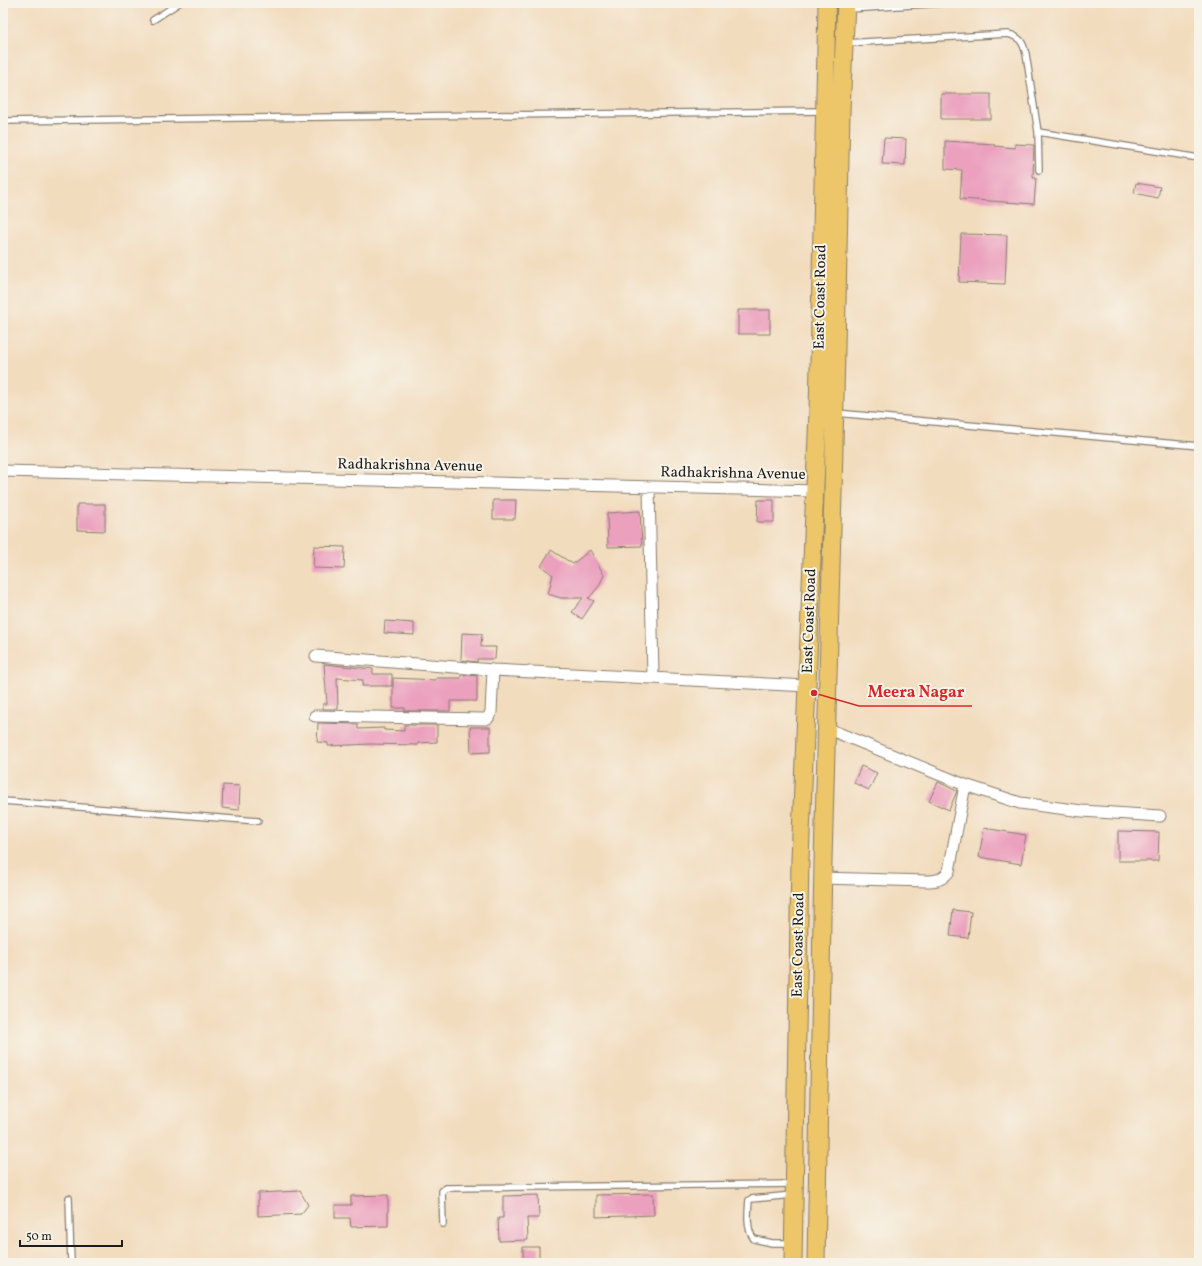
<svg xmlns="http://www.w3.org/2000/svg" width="1202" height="1266" font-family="Vollkorn,serif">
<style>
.building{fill:#eba0be}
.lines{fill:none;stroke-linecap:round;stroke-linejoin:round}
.lane-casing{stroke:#877c6d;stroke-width:8}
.street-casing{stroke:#877c6d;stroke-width:13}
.primary-casing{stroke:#877c6d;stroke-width:19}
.lane{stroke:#fff;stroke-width:5.5}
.street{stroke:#fff;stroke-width:11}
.primary{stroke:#ecc669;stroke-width:17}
.labels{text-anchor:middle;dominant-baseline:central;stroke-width:4;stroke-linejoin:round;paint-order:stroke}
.street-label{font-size:15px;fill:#1c1c1c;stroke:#f7f3e8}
.leader{fill:none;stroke:#d62828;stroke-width:1.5}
.callout-dot{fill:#d62828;stroke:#f7f3e8;stroke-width:1.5}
.callout-label{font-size:16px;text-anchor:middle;font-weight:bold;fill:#d62828;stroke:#f7f3e8;stroke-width:4;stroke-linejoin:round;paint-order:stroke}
</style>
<rect width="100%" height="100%" fill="#f7f3e8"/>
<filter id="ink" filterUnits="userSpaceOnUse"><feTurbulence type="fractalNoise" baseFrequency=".025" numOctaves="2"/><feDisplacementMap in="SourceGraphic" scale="8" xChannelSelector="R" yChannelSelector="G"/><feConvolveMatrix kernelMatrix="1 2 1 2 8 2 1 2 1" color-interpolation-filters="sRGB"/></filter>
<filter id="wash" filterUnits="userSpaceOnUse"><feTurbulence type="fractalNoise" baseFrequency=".012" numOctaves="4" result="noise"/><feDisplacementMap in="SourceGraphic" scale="16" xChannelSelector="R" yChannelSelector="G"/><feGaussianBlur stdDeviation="0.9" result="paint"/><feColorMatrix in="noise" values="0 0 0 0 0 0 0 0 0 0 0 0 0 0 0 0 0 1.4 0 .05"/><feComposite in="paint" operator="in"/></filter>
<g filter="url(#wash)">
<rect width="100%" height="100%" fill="#f2dcbe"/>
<g id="blocks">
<path class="building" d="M 941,94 L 991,94 L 991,119 L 941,119 Z
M 884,138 L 906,139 L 905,165 L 882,164 Z
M 945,141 L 994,144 L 994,146 L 1015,148 L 1015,144 L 1034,145 L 1033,178 L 1036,178 L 1034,204 L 960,199 L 962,170 L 945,169 Z
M 1136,183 L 1160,187 L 1158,198 L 1134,193 Z
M 961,234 L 1007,235 L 1005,284 L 959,282 Z
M 738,310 L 770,310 L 770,334 L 738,334 Z
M 493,500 L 516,500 L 515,519 L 493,519 Z
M 758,500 L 774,500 L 774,522 L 757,522 Z
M 77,504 L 105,504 L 105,531 L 77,530 Z
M 640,511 L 642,546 L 608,547 L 607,513 Z
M 314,546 L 345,547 L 344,569 L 313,568 Z
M 551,550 L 573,564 L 590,550 L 604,575 L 599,586 L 590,597 L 588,598 L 594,601 L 582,619 L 572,612 L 583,598 L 561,598 L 548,594 L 553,575 L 541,566 Z
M 385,621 L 414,623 L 414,635 L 384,633 Z
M 462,633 L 482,634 L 481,647 L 496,647 L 495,659 L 477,659 L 477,662 L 461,660 Z
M 324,664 L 373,669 L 373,674 L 392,674 L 392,686 L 362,686 L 363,680 L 337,678 L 338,709 L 323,709 L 323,704 L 327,704 Z
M 461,674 L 477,676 L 477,701 L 450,701 L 450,711 L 405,711 L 405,708 L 393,708 L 393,678 L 436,680 L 436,678 L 461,678 Z
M 318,723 L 358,724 L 358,729 L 384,728 L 384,730 L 404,731 L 404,725 L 437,725 L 437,742 L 418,743 L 418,745 L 371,744 L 328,746 L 328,743 L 317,742 Z
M 470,727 L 490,727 L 490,752 L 471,753 Z
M 861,766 L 877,773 L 869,790 L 854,783 Z
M 938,782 L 957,791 L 949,810 L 929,801 Z
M 223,785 L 240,786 L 239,810 L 222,808 Z
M 984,828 L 1026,835 L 1021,864 L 979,857 Z
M 1118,831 L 1159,832 L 1158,861 L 1118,861 Z
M 953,910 L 971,912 L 968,938 L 950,936 Z
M 300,1191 L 308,1205 L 301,1214 L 258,1216 L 258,1193 Z
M 653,1194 L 654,1215 L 596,1217 L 596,1195 Z
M 388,1195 L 388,1226 L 351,1227 L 350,1218 L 335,1218 L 335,1205 L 351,1205 L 351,1196 Z
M 538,1195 L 539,1218 L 527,1218 L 528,1240 L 499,1241 L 498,1218 L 503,1218 L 503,1196 Z
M 523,1247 L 539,1247 L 539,1261 L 523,1261 Z"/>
</g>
</g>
<g filter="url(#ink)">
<use href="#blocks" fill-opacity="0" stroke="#877c6d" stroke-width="1"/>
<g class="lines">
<g class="lane-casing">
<path id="lane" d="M 849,9 L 944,3
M 153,20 L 179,3
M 845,43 L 1008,34 C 1020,37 1023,42 1026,54 L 1038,132 L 1039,170
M 3,121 L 824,111
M 1038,132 L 1199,158
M 836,413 L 1199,446
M 3,801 L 258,821
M 69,1198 L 71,1263
M 443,1224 L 442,1191 L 446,1188 L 792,1184
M 791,1243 L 772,1243 L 754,1239 C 746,1230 748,1211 749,1200 L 751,1199 L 792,1195"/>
</g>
<g class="street-casing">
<path id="street" d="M 3,471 L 815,491
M 649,487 L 653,678
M 316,656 L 493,670 L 808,686
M 315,716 L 485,719 L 488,718 L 491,712 L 493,670
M 826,728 L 965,785 L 1020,803 L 1082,811 L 1160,816
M 822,878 L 926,881 C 937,881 942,880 949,871 L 965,785"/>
</g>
<g class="primary-casing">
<path id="primary" d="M 793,1263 L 800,860 L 818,411 L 827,3
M 816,1263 L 823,861 L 833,492 L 841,110 L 846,3"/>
</g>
<use href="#lane" class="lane"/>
<use href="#street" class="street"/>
<use href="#primary" class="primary"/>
</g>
</g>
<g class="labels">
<g class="street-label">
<text transform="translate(821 297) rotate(-89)">East Coast Road</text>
<text transform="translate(410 466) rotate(1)">Radhakrishna Avenue</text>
<text transform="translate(733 474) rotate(1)">Radhakrishna Avenue</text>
<text transform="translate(810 621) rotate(-88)">East Coast Road</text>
<text transform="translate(799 945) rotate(-89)">East Coast Road</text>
</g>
</g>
<path class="leader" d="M814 693L859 706H972"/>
<circle class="callout-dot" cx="814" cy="693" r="4"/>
<g class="callout-label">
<text x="916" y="697">Meera Nagar</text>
</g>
<rect width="1202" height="1266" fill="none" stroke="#f7f3e8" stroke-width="16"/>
<path d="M20 1240v6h102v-6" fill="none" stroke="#1c1c1c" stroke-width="2"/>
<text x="26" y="1240" font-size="12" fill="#1c1c1c" stroke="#f7f3e8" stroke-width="3" paint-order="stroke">50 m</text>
</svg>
